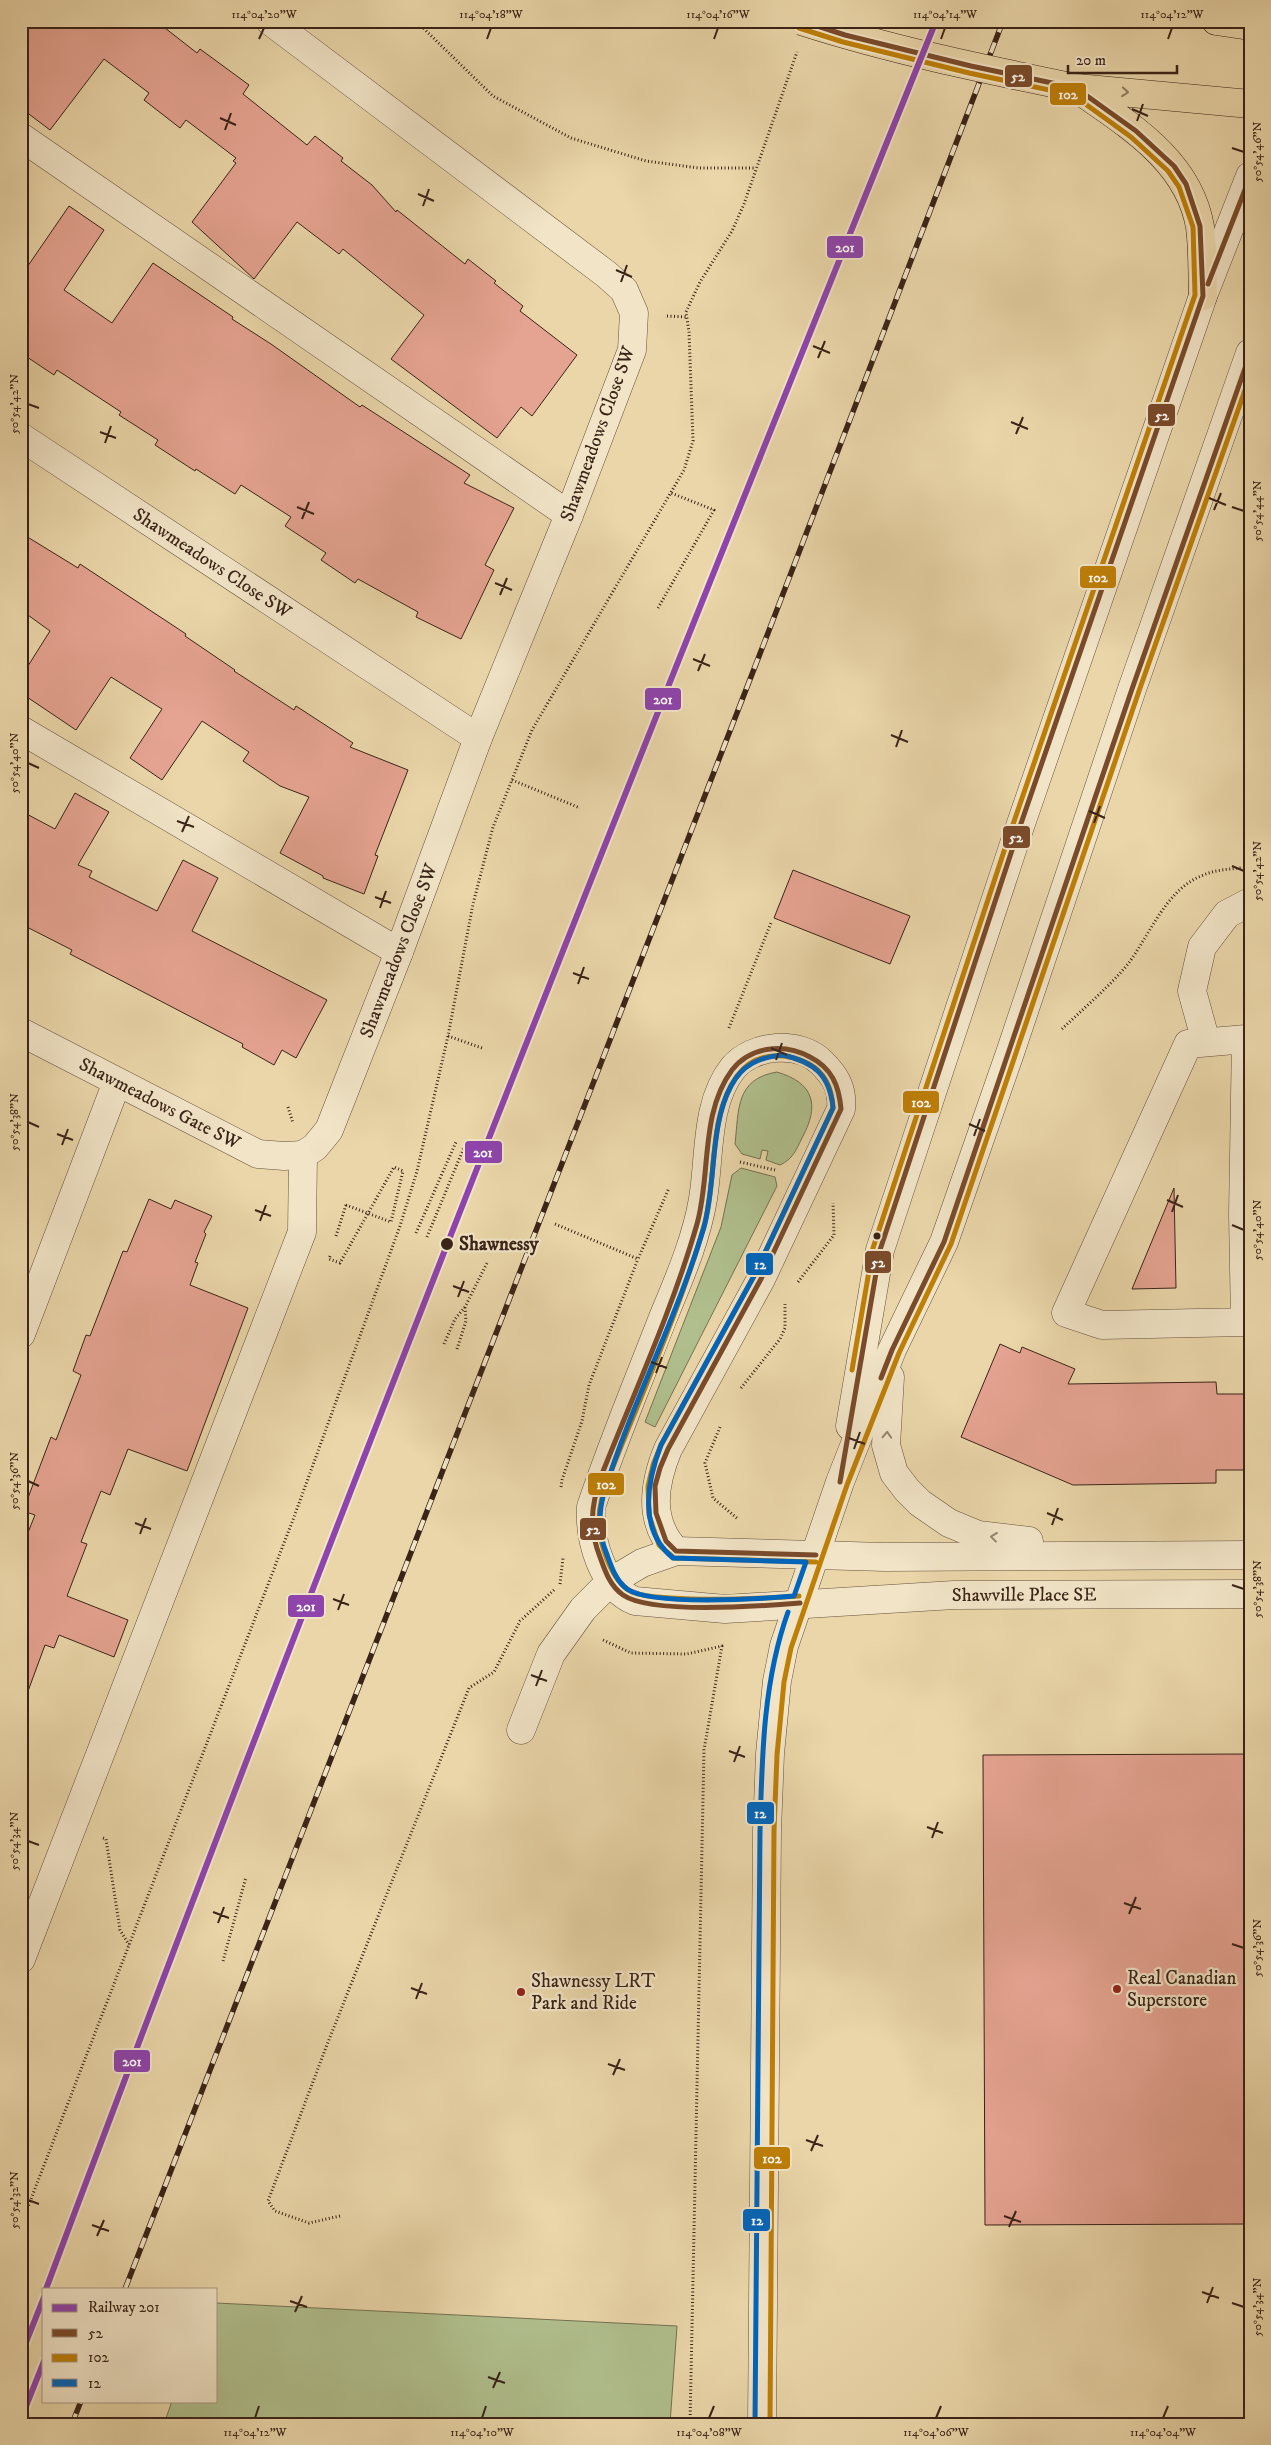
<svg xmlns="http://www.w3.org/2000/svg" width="1271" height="2445" font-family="'IM FELL DW Pica',serif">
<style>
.green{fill:#b0bf8d;stroke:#757152}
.building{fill:#e5a391;stroke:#3a2318}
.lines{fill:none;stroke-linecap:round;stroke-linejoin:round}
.minor-casing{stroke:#66503c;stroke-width:29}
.major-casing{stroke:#3a2318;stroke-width:29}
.path{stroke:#3a2318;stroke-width:3;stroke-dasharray:1 2.5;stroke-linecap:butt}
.minor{stroke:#f1e4c7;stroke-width:28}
.major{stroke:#ead6a9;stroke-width:28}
.rail-casing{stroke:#3a2318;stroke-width:5.5}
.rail{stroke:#f1e4c7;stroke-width:4;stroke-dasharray:11;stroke-linecap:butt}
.major-bridge-casing{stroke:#3a2318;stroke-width:29;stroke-linecap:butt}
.major-bridge{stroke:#ead6a9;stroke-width:28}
.bus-1-casing{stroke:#f1e4c7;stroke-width:9}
.bus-2-casing{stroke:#f1e4c7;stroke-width:9}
.bus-3-casing{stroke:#f1e4c7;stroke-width:9}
.bus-1{stroke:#7a4b2a;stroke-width:5}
.bus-2{stroke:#be7f07;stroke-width:5}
.bus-3{stroke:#0065bd;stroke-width:5}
.rail-1-casing{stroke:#f1e4c7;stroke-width:10}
.rail-1{stroke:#8e44ad;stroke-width:6}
.oneway{stroke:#927c60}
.oneway2{stroke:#968470}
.ticks{fill:none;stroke:#3a2318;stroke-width:2}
.bus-dot{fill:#3a2318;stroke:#f1e4c7;stroke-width:2}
.poi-dot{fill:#8f2418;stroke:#f1e4c7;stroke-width:2}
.labels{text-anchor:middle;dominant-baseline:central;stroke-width:4.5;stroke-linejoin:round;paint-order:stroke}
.street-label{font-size:19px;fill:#3a2318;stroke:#f1e4c7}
.stop-label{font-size:19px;font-weight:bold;fill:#3a2318;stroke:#f1e4c7;text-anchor:start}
.poi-label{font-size:19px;fill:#3a2318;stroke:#f1e4c7;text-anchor:start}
.line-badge{stroke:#f1e4c7;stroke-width:2}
.badge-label{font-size:14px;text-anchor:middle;font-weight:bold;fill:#fff}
.neatline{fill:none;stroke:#3a2318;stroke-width:2}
.ticks-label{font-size:12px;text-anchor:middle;fill:#3a2318}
</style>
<rect width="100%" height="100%" fill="#ead6a9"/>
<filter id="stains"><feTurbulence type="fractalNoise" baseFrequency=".004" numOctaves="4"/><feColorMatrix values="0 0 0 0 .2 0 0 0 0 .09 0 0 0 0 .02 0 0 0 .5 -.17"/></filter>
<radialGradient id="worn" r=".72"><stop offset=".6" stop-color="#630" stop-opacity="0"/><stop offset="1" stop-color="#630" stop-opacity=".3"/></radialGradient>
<path class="green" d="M 777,1072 C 814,1083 820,1105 802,1138 C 796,1150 793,1159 780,1165 L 766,1160 L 768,1151 L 762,1150 L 760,1159 L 742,1154 L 735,1144 C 739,1110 735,1079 777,1072 Z
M 741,1168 L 775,1177 L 777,1186 L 655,1427 L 645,1422 L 721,1227 L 732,1175 Z
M 216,2303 L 677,2326 L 670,2424 L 164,2424 L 172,2401 L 216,2401 Z"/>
<path class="building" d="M 21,21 L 156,21 L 197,53 L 200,49 L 249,85 L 243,94 L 307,145 L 315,136 L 343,158 L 341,161 L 372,185 L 396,212 L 397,210 L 465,264 L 468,259 L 496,281 L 494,283 L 523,306 L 520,311 L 577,355 L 532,416 L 521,407 L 497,438 L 391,359 L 424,315 L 343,249 L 339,254 L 297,222 L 254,279 L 192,222 L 236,163 L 233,161 L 236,158 L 186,120 L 180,128 L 144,100 L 149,93 L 104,59 L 50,130 L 21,108 Z
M 69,206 L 104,230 L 64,290 L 112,323 L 153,263 L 233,317 L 232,319 L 271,344 L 360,407 L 362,405 L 470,475 L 464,483 L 514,508 L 485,565 L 494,570 L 461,639 L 416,617 L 418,612 L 358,579 L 355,583 L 321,560 L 326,553 L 285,526 L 291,517 L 241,485 L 235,494 L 196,469 L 195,471 L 155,445 L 158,440 L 119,415 L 121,412 L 57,370 L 54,375 L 21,353 L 21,276 Z
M 21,533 L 78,568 L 80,564 L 186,634 L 185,636 L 235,670 L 234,671 L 294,710 L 296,706 L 353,743 L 350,747 L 408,770 L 375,855 L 378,856 L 364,894 L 323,878 L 323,876 L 280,853 L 309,797 L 280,786 L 243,761 L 249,752 L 202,721 L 162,780 L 130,758 L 162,709 L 111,677 L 76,730 L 21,693 L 21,677 L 50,631 L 21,610 Z
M 75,793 L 109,812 L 78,865 L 92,871 L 89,877 L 157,911 L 183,860 L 218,878 L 192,931 L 327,1000 L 296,1058 L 282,1050 L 274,1065 L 242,1047 L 243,1044 L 124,982 L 70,954 L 72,950 L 21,924 L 21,811 L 55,829 Z
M 793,870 L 910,916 L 890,964 L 774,918 Z
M 1174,1188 L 1176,1288 L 1132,1289 Z
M 149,1199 L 171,1209 L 175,1200 L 212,1216 L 204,1232 L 206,1234 L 195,1262 L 198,1263 L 190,1285 L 248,1308 L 187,1471 L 128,1449 L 110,1495 L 101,1491 L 81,1542 L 87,1544 L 67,1596 L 128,1620 L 114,1657 L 59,1635 L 54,1648 L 45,1645 L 24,1702 L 21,1701 L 21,1550 L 35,1515 L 23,1511 L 51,1437 L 56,1440 L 81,1375 L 73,1371 L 86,1335 L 90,1336 L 123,1251 L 127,1252 Z
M 1000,1344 L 1020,1353 L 1022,1347 L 1075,1369 L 1068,1384 L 1216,1382 L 1217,1394 L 1250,1394 L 1250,1470 L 1216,1470 L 1216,1483 L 1073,1485 L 961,1437 Z
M 1250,1754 L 1250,2224 L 985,2225 L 983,1755 Z"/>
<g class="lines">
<g class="minor-casing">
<g id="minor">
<path d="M 270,21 L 606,274 L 624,290 L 634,313 L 632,350 L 569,515 L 478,738 L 399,952 L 329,1130 L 315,1147 L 303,1155"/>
<path d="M 21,137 L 569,515"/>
<path id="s1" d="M 21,437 L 478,738"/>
<path d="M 21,730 L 399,952"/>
<path id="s2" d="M 21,1032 L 258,1154 L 284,1156 L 303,1155"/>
<path d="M 1246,1039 L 1243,1214 L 1245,1322 L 1102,1325 L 1066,1313 L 1188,1044 Z"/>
<path d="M 1206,1042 L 1192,991 L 1202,947 L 1227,914 L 1250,902"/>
<path d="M 21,1334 L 117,1082"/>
<path d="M 890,1377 L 886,1445 L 894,1473 L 907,1490 L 920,1503 L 949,1523 L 978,1535 L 1029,1541"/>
<path d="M 850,1426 L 880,1250 L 1016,838 L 1203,296 L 1250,176"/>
<path id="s3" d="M 676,1551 C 647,1521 654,1483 668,1449 L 761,1279 L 841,1109 C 843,1089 836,1077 822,1063 C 800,1040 753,1044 733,1068 C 705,1103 710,1157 703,1199 C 696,1241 678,1281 662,1320 C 638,1382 612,1444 591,1507 C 589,1539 602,1588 635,1601 L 725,1609 L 954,1595 L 1250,1594"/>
<path d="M 521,1730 L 551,1654 L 583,1609 L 610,1582 L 642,1563 L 676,1551 L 885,1557 L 1250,1555"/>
<path d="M 21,1959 L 302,1232 L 303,1155"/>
<path d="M 762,2424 L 767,1831 L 770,1754 L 777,1681 L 784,1646 L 840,1482 L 892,1350 L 944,1242 L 1010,1053 L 1132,689 L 1250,353"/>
</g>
</g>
<g class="major-casing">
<path id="major" d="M 1216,21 L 1250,26
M 1076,88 C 1127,124 1189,160 1200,227 C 1203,249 1202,273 1203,296
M 1077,88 L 1250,104"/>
</g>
<path class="path" d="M 416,21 L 493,96 L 571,138 L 646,161 L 699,168 L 755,168
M 667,316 L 687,317
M 658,608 L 714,510 L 671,493
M 512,780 L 580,808
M 729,1028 L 771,923
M 1062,1029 C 1084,1008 1109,987 1128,964 C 1149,936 1166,890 1201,876 C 1216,869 1233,869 1250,867
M 448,1036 L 482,1048
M 288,1107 L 293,1123
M 740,1162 L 775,1170
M 555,1224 L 638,1259 L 669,1188
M 416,1233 L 456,1142
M 336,1236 L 346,1205
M 427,1237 L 465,1145
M 330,1256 L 329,1259 L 340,1263 L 394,1167 L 403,1171 L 391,1222 L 346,1205
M 798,1282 L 834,1235 L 833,1203
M 444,1344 L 455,1319 L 465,1307 L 488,1261
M 457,1349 L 466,1321 L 465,1307
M 741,1388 L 780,1339 L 785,1328 L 785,1304
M 720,1427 L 705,1463 L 713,1498 L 738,1519
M 561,1487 L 562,1480 L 582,1421 L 589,1385 L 638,1259
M 560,1584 L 563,1558
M 603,1640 L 631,1653 L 687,1654 L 722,1646 L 704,1750 L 690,2424
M 103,1838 L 106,1839 L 120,1930 L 129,1945
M 223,1961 L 246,1877
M 340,2216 L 309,2223 L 275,2211 L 268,2201 L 328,2042 L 469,1688 L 494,1672 L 520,1621 L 554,1590
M 21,2225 L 294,1517 L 400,1226 L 417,1171 L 448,1036 L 473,904 L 493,827 L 532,730 L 684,470 L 693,441 L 689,332 L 686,312 L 700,282 L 732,231 L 744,204 L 797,52"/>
<use href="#minor" class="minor"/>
<use href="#major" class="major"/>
<g class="rail-casing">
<path id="rail" d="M 125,2289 L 768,633 L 1003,21
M 72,2424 L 81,2401"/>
</g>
<use href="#rail" class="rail"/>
<g class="major-bridge-casing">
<path id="major-bridge" d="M 801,21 C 891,50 984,69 1076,88"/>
</g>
<use href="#major-bridge" class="major-bridge"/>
<g class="bus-1-casing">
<path id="bus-1" d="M 802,21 L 845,35 L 971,66 L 1076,88 L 1136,131 L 1174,166 L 1186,184 L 1200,226 L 1203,296 L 1016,838 L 880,1250 L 840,1482
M 1208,284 L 1250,177
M 881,1378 L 892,1350 L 944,1242 L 1132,689 L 1250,354
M 800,1603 C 763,1606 652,1615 623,1595 C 610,1586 605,1571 600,1557 C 589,1529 591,1507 600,1479 C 633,1395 672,1311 697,1224 C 711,1175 700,1113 732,1070 C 751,1046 784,1043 810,1057 C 832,1068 839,1086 841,1109 L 761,1279 L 668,1449 L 660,1468 L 655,1486 L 656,1513 L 666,1541 L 676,1551 L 816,1555"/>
</g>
<g class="bus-2-casing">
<path id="bus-2" d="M 799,28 L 843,42 L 969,73 L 1073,95 L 1131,137 L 1168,171 L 1179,187 L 1193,227 L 1195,295 L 1009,836 L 873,1248 L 852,1370
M 799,1596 C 756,1599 713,1601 670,1598 C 658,1597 644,1597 632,1592 C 611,1582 598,1541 599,1519 C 599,1506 603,1494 607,1482 C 640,1397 679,1313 704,1226 C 718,1178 707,1118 737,1076 C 754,1052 785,1051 809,1064 C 826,1073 832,1089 833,1108 L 754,1276 L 661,1445 L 653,1465 L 648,1486 L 649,1515 L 659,1545 L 674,1558 L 816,1562
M 770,2424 L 774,1831 L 777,1755 L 784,1682 L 791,1648 L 847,1485 L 899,1353 L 951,1244 L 1139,691 L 1250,376"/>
</g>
<g class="bus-3-casing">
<path id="bus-3" d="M 783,1055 C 814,1062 830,1075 833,1108 L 754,1276 L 661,1445 C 647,1481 638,1530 673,1558 L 806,1562 L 794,1596 C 760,1599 652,1606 627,1589 C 615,1580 611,1565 606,1552 C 598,1532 598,1514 604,1493 C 632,1402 677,1318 704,1227 C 716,1183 710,1124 731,1086 C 742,1065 759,1057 783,1055 Z
M 755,2424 L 760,1831 C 762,1757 763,1682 788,1612"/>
</g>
<use href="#bus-1" class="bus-1"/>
<use href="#bus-2" class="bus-2"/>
<use href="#bus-3" class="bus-3"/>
<g class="rail-1-casing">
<path id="rail-1" d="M 46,2289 C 331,1528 631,774 936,21
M 21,2355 L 44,2297
M 21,2419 L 44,2361"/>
</g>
<use href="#rail-1" class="rail-1"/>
</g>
<defs><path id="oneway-chevron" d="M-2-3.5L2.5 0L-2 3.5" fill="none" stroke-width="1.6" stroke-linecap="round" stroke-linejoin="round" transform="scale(1.25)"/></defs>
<use class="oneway" href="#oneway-chevron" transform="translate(1125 92) rotate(5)"/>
<g class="oneway2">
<use href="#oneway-chevron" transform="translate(887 1435) rotate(-87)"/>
<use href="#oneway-chevron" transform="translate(994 1537) rotate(-173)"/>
</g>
<path class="ticks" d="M 259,39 L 264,28M 487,39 L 491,28M 714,39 L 718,28M 941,39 L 945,28M 1168,39 L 1172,28M 1132,109 L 1148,116M 220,118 L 236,125M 1137,121 L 1143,104M 225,130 L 231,113M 1232,148 L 1244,152M 418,194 L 434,201M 423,206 L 429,189M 616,270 L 632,277M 621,282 L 627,265M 813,346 L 830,353M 818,358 L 825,341M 28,404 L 39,408M 1011,422 L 1028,429M 100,432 L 116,438M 1016,434 L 1023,417M 105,443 L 111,426M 1209,498 L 1226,505M 297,507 L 314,514M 1232,507 L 1244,511M 1214,510 L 1221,493M 302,519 L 309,502M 495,583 L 512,590M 500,595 L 507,578M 693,659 L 710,666M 698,671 L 705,654M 891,735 L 908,742M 896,747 L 902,730M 28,763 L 39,768M 1089,811 L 1105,818M 177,821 L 194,827M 1094,823 L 1100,806M 182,832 L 189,816M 1232,866 L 1244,871M 375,897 L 391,903M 380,908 L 386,891M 573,973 L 589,979M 578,984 L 584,967M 771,1048 L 787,1055M 776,1060 L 782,1043M 28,1122 L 39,1127M 969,1124 L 985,1131M 57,1134 L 73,1140M 974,1136 L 980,1119M 62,1145 L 68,1129M 1167,1200 L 1183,1207M 255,1210 L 271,1216M 1172,1212 L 1178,1195M 260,1221 L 266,1205M 1232,1225 L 1244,1230M 453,1286 L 469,1292M 458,1297 L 464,1281M 651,1362 L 667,1368M 656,1373 L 662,1357M 849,1438 L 865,1444M 854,1449 L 860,1432M 28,1481 L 39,1486M 1047,1513 L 1063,1520M 135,1523 L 151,1529M 1052,1525 L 1058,1508M 140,1534 L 146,1518M 1232,1585 L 1244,1589M 333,1599 L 349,1605M 338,1610 L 344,1594M 531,1675 L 547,1681M 536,1686 L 542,1670M 729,1751 L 745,1757M 734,1762 L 740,1746M 927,1827 L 943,1833M 932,1838 L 938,1822M 28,1841 L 39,1845M 1124,1903 L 1141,1909M 213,1912 L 229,1918M 1129,1914 L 1136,1897M 218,1923 L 224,1907M 1232,1944 L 1244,1948M 411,1988 L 427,1994M 416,1999 L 422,1983M 608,2064 L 625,2070M 613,2075 L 620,2059M 806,2140 L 823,2146M 811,2151 L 818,2135M 28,2200 L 39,2204M 1004,2216 L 1021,2222M 92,2225 L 109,2231M 1009,2227 L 1016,2211M 97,2236 L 104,2220M 1202,2292 L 1219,2298M 290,2301 L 307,2307M 1207,2303 L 1213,2287M 1232,2303 L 1244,2307M 295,2312 L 302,2296M 488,2377 L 505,2383M 493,2388 L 500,2372M 255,2418 L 259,2406M 482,2418 L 486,2406M 709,2418 L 714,2406M 936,2418 L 941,2406M 1163,2418 L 1168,2406"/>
<g class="bus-dot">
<circle cx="877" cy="1236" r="4.5"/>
<circle cx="447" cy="1244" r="7"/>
</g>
<g class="poi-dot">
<circle cx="1117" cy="1989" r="5"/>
<circle cx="521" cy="1992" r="5"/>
</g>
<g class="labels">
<g class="street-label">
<text transform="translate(598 434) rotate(-70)">Shawmeadows Close SW</text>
<text stroke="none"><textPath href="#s1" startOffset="229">Shawmeadows Close SW</textPath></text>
<text transform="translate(399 951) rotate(-69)">Shawmeadows Close SW</text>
<text stroke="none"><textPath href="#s2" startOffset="156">Shawmeadows Gate SW</textPath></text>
<text stroke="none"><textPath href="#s3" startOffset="1605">Shawville Place SE</textPath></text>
</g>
<g class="stop-label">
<text x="459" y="1244">Shawnessy</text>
</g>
<g class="poi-label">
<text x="1127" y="1978">Real Canadian<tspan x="1127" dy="22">Superstore</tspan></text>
<text x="531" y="1981">Shawnessy LRT<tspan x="531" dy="22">Park and Ride</tspan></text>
</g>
</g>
<g class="line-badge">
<rect x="1004" y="64" width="29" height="24" rx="5" fill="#7a4b2a"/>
<rect x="1049" y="82" width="38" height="24" rx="5" fill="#be7f07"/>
<rect x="826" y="235" width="38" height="24" rx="5" fill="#8e44ad"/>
<rect x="1147" y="403" width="29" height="24" rx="5" fill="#7a4b2a"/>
<rect x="1079" y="565" width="38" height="24" rx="5" fill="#be7f07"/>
<rect x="644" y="687" width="38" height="24" rx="5" fill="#8e44ad"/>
<rect x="1002" y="825" width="29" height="24" rx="5" fill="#7a4b2a"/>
<rect x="902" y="1090" width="38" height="24" rx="5" fill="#be7f07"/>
<rect x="464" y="1140" width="39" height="24" rx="5" fill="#8e44ad"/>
<rect x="864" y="1250" width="28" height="24" rx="5" fill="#7a4b2a"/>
<rect x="745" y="1252" width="29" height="24" rx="5" fill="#0065bd"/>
<rect x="587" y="1472" width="38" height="24" rx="5" fill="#be7f07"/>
<rect x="579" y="1517" width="28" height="24" rx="5" fill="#7a4b2a"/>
<rect x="287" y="1594" width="38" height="24" rx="5" fill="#8e44ad"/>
<rect x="746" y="1801" width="29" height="24" rx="5" fill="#0065bd"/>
<rect x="113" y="2049" width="38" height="24" rx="5" fill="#8e44ad"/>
<rect x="753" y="2146" width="38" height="24" rx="5" fill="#be7f07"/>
<rect x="742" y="2208" width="29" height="24" rx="5" fill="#0065bd"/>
</g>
<g class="badge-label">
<text x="1018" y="81">52</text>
<text x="1068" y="99">102</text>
<text x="845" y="252">201</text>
<text x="1162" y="420">52</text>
<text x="1098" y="582">102</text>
<text x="663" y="704">201</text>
<text x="1016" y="842">52</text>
<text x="921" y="1107">102</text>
<text x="483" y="1157">201</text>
<text x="878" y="1267">52</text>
<text x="760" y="1269">12</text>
<text x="606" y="1489">102</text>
<text x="593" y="1534">52</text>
<text x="306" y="1611">201</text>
<text x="760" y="1818">12</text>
<text x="132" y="2066">201</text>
<text x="772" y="2163">102</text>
<text x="757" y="2225">12</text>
</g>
<rect width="1271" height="2445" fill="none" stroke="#ead6a9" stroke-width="55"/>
<rect x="42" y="2288" width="175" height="115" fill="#f1e4c7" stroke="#a89781"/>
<rect x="52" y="2304" width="25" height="8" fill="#8e44ad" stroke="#a89781"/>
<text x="88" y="2312" font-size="15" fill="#3a2318">Railway 201</text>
<rect x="52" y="2329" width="25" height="8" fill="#7a4b2a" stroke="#a89781"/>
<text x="88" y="2338" font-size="15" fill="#3a2318">52</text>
<rect x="52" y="2354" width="25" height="8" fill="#be7f07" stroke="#a89781"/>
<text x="88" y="2362" font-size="15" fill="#3a2318">102</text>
<rect x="52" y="2379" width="25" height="8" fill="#0065bd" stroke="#a89781"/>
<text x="88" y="2388" font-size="15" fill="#3a2318">12</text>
<path d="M1068 65v8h109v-8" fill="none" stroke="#3a2318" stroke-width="2.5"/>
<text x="1076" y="65" font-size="15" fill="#3a2318" stroke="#f1e4c7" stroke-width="4" paint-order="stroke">20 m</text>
<rect x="28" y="28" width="1216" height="2390" class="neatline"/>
<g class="ticks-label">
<text x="264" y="18">114°04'20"W</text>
<text x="491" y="18">114°04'18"W</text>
<text x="718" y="18">114°04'16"W</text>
<text x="945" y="18">114°04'14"W</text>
<text x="1172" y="18">114°04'12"W</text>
<text transform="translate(1257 152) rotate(-90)" y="4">50°54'46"N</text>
<text transform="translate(14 404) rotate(-90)" y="4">50°54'42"N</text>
<text transform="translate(1257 511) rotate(-90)" y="4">50°54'44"N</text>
<text transform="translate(14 763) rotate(-90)" y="4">50°54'40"N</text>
<text transform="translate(1257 871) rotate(-90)" y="4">50°54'42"N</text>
<text transform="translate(14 1122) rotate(-90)" y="4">50°54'38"N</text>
<text transform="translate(1257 1230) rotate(-90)" y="4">50°54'40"N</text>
<text transform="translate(14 1481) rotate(-90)" y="4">50°54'36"N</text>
<text transform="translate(1257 1589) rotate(-90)" y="4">50°54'38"N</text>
<text transform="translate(14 1841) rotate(-90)" y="4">50°54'34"N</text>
<text transform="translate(1257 1948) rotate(-90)" y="4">50°54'36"N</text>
<text transform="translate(14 2200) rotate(-90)" y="4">50°54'32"N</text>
<text transform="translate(1257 2307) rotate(-90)" y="4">50°54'34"N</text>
<text x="255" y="2436">114°04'12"W</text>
<text x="482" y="2436">114°04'10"W</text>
<text x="709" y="2436">114°04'08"W</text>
<text x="936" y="2436">114°04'06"W</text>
<text x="1163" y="2436">114°04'04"W</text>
</g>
<rect width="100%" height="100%" filter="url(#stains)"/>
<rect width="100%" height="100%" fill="url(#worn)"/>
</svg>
